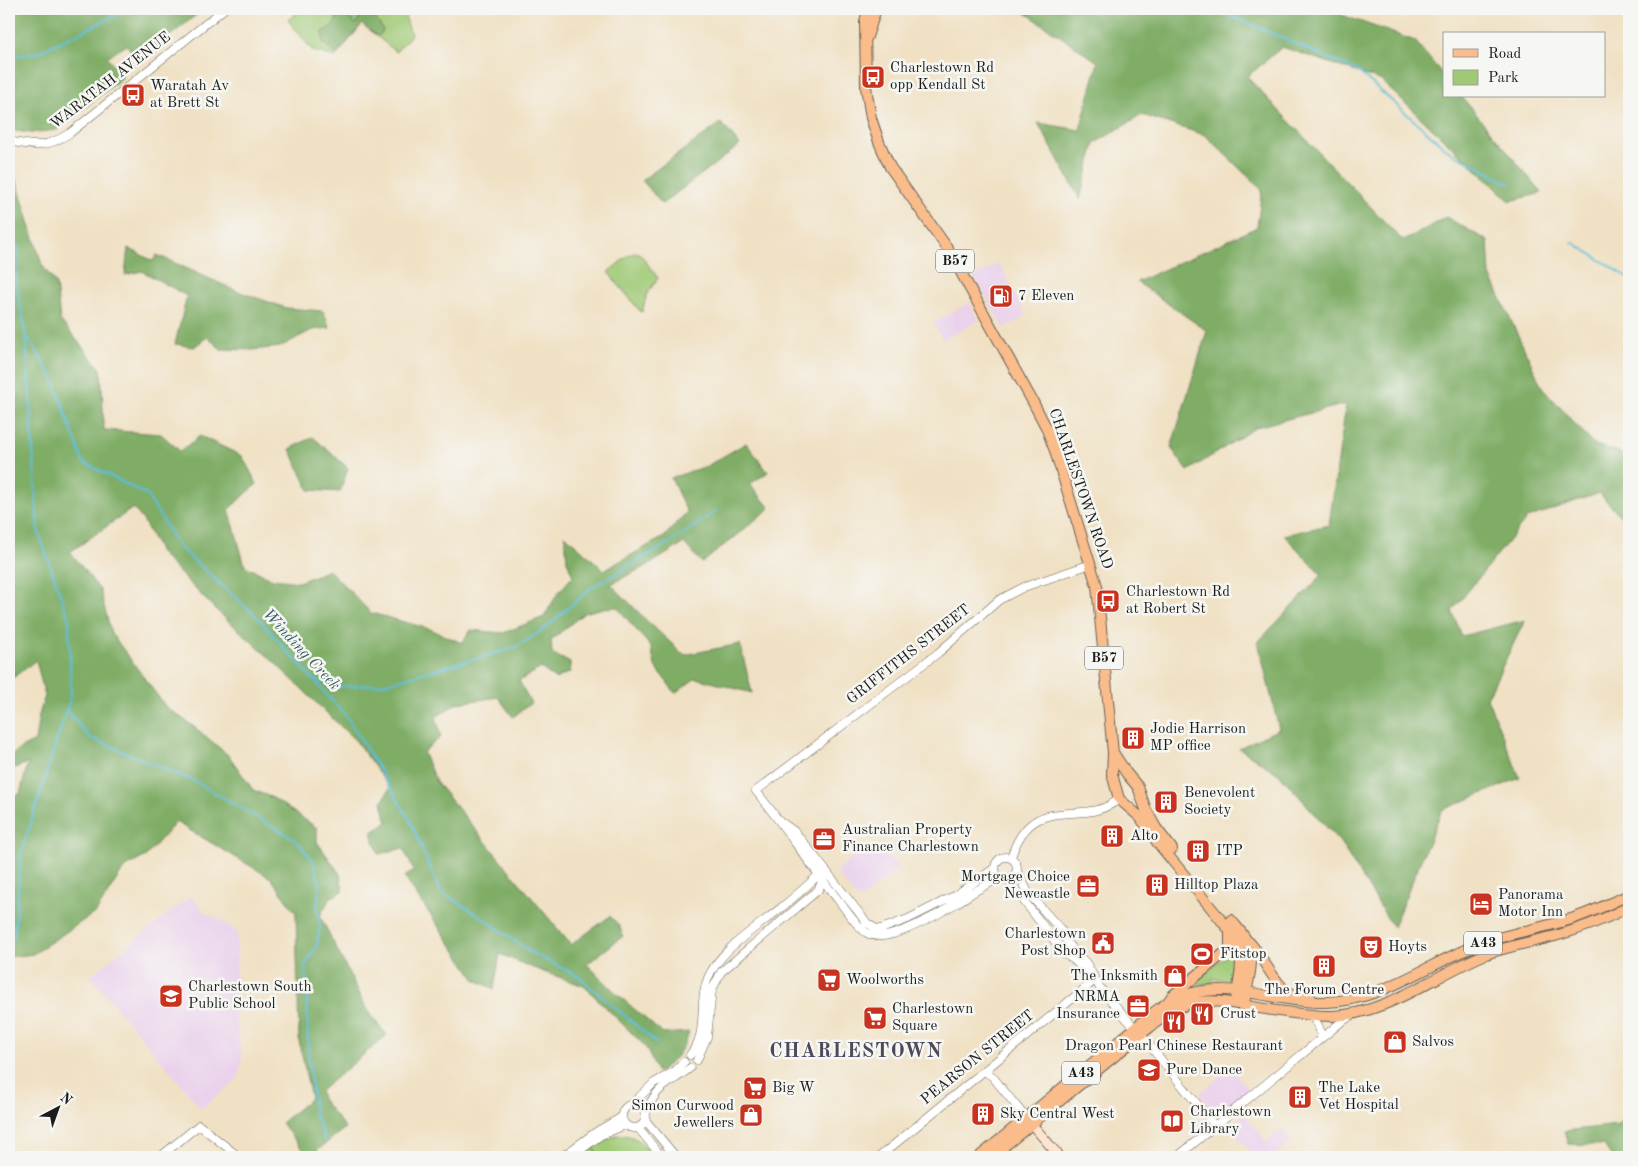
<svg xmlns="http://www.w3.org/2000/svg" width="1638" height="1166" font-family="'Old Standard TT',serif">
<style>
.built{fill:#ead1ec}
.green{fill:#9fc975;stroke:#5e7248}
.forest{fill:#7fad66;stroke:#4e6441}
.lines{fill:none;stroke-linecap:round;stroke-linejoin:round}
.stream{stroke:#5bbed9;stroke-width:2}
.tertiary-casing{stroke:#666157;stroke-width:9}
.secondary-casing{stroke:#666157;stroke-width:11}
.primary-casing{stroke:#666157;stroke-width:12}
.trunk-casing{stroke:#666157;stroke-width:12}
.tertiary{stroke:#fff;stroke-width:8}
.secondary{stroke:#fde4d0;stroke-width:9}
.primary{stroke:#f9bc8a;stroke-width:10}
.trunk{stroke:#f9bc8a;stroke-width:10}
.labels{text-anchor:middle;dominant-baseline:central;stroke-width:5;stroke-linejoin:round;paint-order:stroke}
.shield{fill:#f6f6f2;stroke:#5d5d5c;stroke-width:1}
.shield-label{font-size:14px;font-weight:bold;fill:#1c1c1c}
.poi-label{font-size:15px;fill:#1c1c1c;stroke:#f6f6f2;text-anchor:start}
.street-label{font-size:15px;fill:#1c1c1c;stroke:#f6f6f2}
.water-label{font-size:16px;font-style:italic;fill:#355d68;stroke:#f6f6f2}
.district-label{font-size:20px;font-weight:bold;letter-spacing:1px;fill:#4e4a5b;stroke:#f6f6f2}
</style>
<rect width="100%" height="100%" fill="#f6f6f2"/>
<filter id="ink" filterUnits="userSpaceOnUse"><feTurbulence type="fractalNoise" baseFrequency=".02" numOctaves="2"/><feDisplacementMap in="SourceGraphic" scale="10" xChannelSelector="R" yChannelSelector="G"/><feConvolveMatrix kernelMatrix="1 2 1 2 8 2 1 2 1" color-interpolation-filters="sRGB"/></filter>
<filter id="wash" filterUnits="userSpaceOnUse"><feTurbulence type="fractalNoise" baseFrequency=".0096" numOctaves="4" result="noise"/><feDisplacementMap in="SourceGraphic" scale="20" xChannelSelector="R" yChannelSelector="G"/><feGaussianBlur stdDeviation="1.12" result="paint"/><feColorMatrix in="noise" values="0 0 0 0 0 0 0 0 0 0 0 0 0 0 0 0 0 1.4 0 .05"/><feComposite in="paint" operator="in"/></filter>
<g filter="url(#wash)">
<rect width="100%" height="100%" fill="#f0e1c4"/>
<path class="built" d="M 999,263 L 1026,316 L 1004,328 L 974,277 Z
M 969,303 L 979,320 L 943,340 L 933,323 Z
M 875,845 L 900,867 L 859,901 L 837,874 L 838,869 L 858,853 Z
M 191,896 L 205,913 L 226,923 L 237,933 L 235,1016 L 242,1061 L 238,1079 L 203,1107 L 200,1107 L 90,976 Z
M 1230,1068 L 1249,1089 L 1218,1115 L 1199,1094 Z
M 1244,1114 L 1267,1142 L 1282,1129 L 1292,1141 L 1273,1157 L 1255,1157 L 1229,1127 Z"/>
<path class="green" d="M 302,9 L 403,9 L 411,35 L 396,52 L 362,24 L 335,57 L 313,51 L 288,20 Z
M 637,252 L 640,254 L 658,278 L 647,294 L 642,312 L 640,311 L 608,272 L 629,255 Z
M 1228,954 L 1232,959 L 1229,980 L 1212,979 L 1211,984 L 1197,984 L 1195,981 Z
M 617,1135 C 637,1135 642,1142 653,1157 L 579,1157 L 592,1147 L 597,1153 L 594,1148 L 601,1142 Z"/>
<path class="forest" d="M 9,9 L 204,9 L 138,61 L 127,45 L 107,57 L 123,77 L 57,130 L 31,133 L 9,130 Z
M 336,9 L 344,9 L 348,17 L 356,24 L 359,18 L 358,9 L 370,9 L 383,30 L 381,34 L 377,36 L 362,24 L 337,55 L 323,43 L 323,32 C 332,26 340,21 336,9 Z
M 1020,9 L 1325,9 L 1415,41 L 1444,76 L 1444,96 L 1461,96 L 1542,193 L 1510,201 L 1380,80 L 1282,47 L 1247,77 L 1403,241 L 1446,217 L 1488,241 L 1490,275 L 1542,387 L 1593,444 L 1619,452 L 1629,460 L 1629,525 L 1599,493 L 1527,518 L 1452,611 L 1462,636 L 1525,620 L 1487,698 L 1520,778 L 1442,810 L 1393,927 L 1340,842 L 1280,775 L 1239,748 L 1279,729 L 1258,642 L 1322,575 L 1284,535 L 1329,525 L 1346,404 L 1256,427 L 1188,471 L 1171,448 L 1207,331 L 1137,282 L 1257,227 L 1262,190 L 1205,135 L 1142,115 L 1095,143 L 1080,199 L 1038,123 L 1080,130 L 1098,62 Z
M 721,123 L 740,145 L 662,204 L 642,180 Z
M 9,164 L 18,185 L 42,265 L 56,284 L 60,320 L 101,369 L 104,430 L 161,434 L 180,451 L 200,436 L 242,456 L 257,484 L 229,509 L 245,566 L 273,579 L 299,582 L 329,570 L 371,613 L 430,629 L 462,643 L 471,630 L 503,633 L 544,617 L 558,593 L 573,576 L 567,561 L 565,535 L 604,570 L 664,537 L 687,512 L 671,478 L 707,466 L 746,443 L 768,472 L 750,484 L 770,508 L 702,563 L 684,543 L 652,563 L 611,584 L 646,620 L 684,655 L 740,644 L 752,693 L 696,678 L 675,693 L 655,666 L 651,647 L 617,607 L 603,608 L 584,613 L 551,640 L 552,653 L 570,663 L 570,672 L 555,679 L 541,668 L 519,681 L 531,703 L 513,717 L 498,697 L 457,703 L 436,717 L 441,737 L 423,752 L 436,782 L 571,945 L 610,916 L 619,925 L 623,936 L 587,964 L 617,994 L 663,1034 L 689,1032 C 683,1052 674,1061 658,1073 L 645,1046 L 584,986 L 533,968 L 500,954 L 494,989 L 476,980 L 404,877 L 414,871 L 403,848 L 379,854 L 371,833 L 387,822 L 382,802 L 390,788 L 356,741 L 270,658 L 215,609 L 161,554 L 143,520 L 133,508 L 70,552 L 100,590 L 111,633 L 165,706 L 197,729 L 229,756 L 253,790 L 273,798 L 317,828 L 317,842 L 340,874 L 343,891 L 330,898 L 320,916 L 369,1013 L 387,1035 L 320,1091 L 322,1099 L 345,1128 L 309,1157 L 281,1123 L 311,1098 L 299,1041 L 296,913 L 271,878 L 176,822 L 146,856 L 124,868 L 96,912 L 33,954 L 9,957 L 9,798 L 20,794 L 28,763 L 9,770 C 9,751 20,749 35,741 L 39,715 L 45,696 L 36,660 L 9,681 Z
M 128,248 L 153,261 L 157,255 L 237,291 L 286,308 L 323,311 L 330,328 L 312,330 L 280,347 L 252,350 L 221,349 L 207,337 L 194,347 L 175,344 L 187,296 L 142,271 L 125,275 Z
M 313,437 L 348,468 L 340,492 L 309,490 L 290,449 Z
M 1629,1114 L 1629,1157 L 1612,1157 L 1604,1145 L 1568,1144 L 1564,1131 L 1618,1125 Z"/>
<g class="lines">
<path class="stream" d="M 350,9 L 355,20
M 1210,9 L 1246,22 L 1359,72 L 1450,152 L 1510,184
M 9,57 L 37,53 L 129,9
M 9,225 L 18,249 L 16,281 L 26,335 L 38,530 L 69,620 L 71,695 L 21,854 L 14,936 L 9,949
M 1572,242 L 1629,278
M 26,335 L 53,378 L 83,462 L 147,495 L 179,547 L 257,617 L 347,717 L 410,820 L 440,891 L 488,921 L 530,952 L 578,976 L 657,1043
M 315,680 L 339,687 L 383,684 L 514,648 L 543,630 L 591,588 L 679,537 L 716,511
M 67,710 L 89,737 L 196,782 L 296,840 L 313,860 L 320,886 L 317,905 L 320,925 L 317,945 L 305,966 L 307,998 L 308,1050 L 314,1112 L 325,1141"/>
</g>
</g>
<g filter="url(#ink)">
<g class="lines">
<g class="tertiary-casing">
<path id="tertiary" d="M 9,141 C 36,147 46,148 70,133 L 224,9
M 784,824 L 795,832 L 808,848 L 867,923 L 876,929 L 881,929 L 908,919 L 954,896 L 995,868
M995 868a11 11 0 1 1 22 0a11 11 0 1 1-22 0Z
M 1011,857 C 1034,788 1081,830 1119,799
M 1017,871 L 1029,894 L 1061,930 L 1068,944 L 1086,963 L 1100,988 L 1141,1035 L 1215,1126
M 1001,878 C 984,884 970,895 955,904 C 937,915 913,928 893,934 C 885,937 874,937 867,933 C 856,926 847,911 839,901 C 810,865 785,827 756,791 L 938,653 L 999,600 L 1024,587 L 1091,564
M 1007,879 L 1065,954 L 1073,959 L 1089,975
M 1310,1015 C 1318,1023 1320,1027 1321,1038
M 690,1055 C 693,1051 696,1046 698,1042 C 706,1024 699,999 708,978 C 720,949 758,927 782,907 C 796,896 809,884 822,872
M 697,1060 L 707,1037 L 712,990 L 721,972 L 818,890 L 824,878
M 984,1071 L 992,1076 L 1026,1118
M 632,1104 L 654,1083 L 675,1071 L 684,1062
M622 1116a12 12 0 1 1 24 0a12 12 0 1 1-24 0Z
M 646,1113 C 657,1084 668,1086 690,1068
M 646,1121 L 676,1157
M 638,1128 L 662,1157
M 160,1157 L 199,1125 L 239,1157
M 562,1157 L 596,1132 L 622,1117
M 571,1157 L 601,1135 L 625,1125
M 879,1157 L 1095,980
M 1177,1157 L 1340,1023 L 1352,1015"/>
</g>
<g class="secondary-casing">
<path id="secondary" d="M 1028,1120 L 1060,1157"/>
</g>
<g class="primary-casing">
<path id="primary" d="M 868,9 L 865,22 L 866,87 L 871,118 L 879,142 L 890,167 L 948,249 L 1034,404 L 1046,427 L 1055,451 L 1097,586 L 1113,753 L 1112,774 L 1119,799 L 1140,817 L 1157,842 L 1235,937 C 1246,958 1239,981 1235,1003
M 867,37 L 876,9
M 1114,754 L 1127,774 L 1138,787 L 1146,810 L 1156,828 L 1172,849
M 1231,920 C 1237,928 1246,936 1249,946 C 1255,961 1246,989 1244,1005
M 1249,942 C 1262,955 1275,985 1288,992 C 1294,995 1303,997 1311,998
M 1168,1002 L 1172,996 L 1227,951 L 1230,946 L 1230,930"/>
</g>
<g class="trunk-casing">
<path id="trunk" d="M 979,1157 L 1142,1022 C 1154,1012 1166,1002 1180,997 C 1227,978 1278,1004 1326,1002 C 1383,1001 1430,962 1482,943 C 1513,932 1546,928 1577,917 C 1595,911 1612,902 1629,895
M 991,1157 L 1150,1027 C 1162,1018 1174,1008 1189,1004 C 1210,998 1232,1003 1253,1007 C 1279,1011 1306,1016 1332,1016 C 1386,1015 1436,974 1486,954 C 1508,946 1532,942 1555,936 C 1581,929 1605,919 1629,907"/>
</g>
<use href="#tertiary" class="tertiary"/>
<use href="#secondary" class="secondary"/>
<use href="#primary" class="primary"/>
<use href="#trunk" class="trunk"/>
</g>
</g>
<defs>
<g id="bus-square" transform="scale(1.25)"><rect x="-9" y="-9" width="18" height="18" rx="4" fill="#c8321e" stroke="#f6f6f2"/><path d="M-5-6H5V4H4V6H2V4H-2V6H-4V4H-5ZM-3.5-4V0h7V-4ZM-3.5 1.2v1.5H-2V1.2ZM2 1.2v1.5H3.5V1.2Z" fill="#fff"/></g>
<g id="fuel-square" transform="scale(1.25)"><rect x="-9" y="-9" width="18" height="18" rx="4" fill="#c8321e" stroke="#f6f6f2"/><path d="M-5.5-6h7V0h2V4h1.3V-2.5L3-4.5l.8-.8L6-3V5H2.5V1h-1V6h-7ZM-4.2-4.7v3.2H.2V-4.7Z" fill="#fff"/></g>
<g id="building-square" transform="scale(1.25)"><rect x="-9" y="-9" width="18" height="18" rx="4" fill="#c8321e" stroke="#f6f6f2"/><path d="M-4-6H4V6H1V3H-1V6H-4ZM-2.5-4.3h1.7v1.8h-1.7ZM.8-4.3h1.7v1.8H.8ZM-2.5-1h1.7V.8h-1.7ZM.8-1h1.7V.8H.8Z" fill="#fff"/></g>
<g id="office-square" transform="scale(1.25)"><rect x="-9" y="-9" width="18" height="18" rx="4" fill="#c8321e" stroke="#f6f6f2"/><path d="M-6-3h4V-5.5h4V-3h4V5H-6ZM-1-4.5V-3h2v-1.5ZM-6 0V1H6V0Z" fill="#fff"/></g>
<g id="hotel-square" transform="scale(1.25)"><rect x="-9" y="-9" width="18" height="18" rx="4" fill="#c8321e" stroke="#f6f6f2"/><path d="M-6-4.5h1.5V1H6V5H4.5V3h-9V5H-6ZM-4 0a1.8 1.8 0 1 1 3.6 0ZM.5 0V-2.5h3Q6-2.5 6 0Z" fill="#fff"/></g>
<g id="civic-square" transform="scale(1.25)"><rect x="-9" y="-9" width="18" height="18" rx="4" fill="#c8321e" stroke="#f6f6f2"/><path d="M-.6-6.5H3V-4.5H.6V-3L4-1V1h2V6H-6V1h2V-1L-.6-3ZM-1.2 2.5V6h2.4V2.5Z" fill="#fff"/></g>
<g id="theatre-square" transform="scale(1.25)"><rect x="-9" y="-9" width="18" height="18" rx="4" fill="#c8321e" stroke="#f6f6f2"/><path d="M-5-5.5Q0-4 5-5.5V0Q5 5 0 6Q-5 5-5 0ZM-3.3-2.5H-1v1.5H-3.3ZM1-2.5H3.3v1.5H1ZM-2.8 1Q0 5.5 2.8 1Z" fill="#fff"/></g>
<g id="stadium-square" transform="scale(1.25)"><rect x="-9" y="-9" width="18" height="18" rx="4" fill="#c8321e" stroke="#f6f6f2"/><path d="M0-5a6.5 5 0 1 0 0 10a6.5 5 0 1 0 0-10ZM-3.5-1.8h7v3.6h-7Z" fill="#fff"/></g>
<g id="shop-square" transform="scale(1.25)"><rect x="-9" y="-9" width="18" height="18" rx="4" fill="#c8321e" stroke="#f6f6f2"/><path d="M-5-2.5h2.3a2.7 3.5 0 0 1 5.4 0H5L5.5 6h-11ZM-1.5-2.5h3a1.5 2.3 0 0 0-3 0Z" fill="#fff"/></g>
<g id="supermarket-square" transform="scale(1.25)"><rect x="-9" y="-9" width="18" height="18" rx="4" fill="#c8321e" stroke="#f6f6f2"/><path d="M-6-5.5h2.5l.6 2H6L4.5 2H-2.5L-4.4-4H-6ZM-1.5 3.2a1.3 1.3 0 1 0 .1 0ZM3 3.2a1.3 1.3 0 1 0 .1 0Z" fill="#fff"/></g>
<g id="school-square" transform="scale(1.25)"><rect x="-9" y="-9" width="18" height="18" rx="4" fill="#c8321e" stroke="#f6f6f2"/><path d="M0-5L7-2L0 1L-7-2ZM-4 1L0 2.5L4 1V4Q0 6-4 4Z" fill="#fff"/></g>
<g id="restaurant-square" transform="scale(1.25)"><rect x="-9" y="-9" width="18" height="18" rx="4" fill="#c8321e" stroke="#f6f6f2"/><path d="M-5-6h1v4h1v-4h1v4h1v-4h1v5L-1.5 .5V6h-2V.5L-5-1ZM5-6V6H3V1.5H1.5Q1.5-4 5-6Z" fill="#fff"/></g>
<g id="library-square" transform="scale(1.25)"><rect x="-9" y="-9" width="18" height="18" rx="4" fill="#c8321e" stroke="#f6f6f2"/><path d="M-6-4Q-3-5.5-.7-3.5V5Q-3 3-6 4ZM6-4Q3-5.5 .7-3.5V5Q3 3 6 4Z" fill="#fff"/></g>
</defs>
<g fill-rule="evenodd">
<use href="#bus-square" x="873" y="77"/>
<use href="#bus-square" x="133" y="95"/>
<use href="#fuel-square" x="1001" y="296"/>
<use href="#bus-square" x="1108" y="601"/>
<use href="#building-square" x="1133" y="738"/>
<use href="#building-square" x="1166" y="802"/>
<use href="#building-square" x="1112" y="836"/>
<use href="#office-square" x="824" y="839"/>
<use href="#building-square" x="1198" y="851"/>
<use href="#building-square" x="1157" y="885"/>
<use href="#office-square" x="1088" y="886"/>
<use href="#hotel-square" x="1481" y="904"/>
<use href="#civic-square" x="1103" y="943"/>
<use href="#theatre-square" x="1371" y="947"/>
<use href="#stadium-square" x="1202" y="954"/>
<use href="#building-square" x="1324" y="966"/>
<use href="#shop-square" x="1175" y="976"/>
<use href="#supermarket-square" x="829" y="980"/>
<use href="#school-square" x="171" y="996"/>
<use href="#office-square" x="1138" y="1006"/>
<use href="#restaurant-square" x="1202" y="1014"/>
<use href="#supermarket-square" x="875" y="1018"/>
<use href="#restaurant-square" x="1174" y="1022"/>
<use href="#shop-square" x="1395" y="1042"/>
<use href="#school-square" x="1149" y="1070"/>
<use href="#supermarket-square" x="755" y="1088"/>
<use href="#building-square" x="1300" y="1097"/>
<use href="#building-square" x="983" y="1114"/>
<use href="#shop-square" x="751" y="1115"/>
<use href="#library-square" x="1172" y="1121"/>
</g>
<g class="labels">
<g class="shield">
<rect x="936" y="249.5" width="38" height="23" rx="4"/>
<rect x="1085" y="646.5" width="38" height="23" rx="4"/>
<rect x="1464" y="931.5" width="38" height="23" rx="4"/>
<rect x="1062" y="1061.5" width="38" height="23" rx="4"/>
</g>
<g class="shield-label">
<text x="955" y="261">B57</text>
<text x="1104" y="658">B57</text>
<text x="1483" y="943">A43</text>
<text x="1081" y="1073">A43</text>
</g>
<g class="poi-label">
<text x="890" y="68">Charlestown Rd<tspan x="890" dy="17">opp Kendall St</tspan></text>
<text x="150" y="86">Waratah Av<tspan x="150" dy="17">at Brett St</tspan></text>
<text x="1018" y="296">7 Eleven</text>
<text x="1126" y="592">Charlestown Rd<tspan x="1126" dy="17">at Robert St</tspan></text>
<text x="1150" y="729">Jodie Harrison<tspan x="1150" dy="17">MP office</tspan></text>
<text x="1184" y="793">Benevolent<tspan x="1184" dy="17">Society</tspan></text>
<text x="842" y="830">Australian Property<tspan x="842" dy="17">Finance Charlestown</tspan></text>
<text x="1130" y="836">Alto</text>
<text x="1216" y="851">ITP</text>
<text x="1070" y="877" text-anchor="end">Mortgage Choice<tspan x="1070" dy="17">Newcastle</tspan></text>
<text x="1174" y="885">Hilltop Plaza</text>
<text x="1498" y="895">Panorama<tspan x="1498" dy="17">Motor Inn</tspan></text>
<text x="1086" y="934" text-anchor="end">Charlestown<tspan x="1086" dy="17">Post Shop</tspan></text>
<text x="1388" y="947">Hoyts</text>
<text x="1220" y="954">Fitstop</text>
<text x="1158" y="976" text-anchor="end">The Inksmith</text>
<text x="846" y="980">Woolworths</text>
<text x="188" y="987">Charlestown South<tspan x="188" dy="17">Public School</tspan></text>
<text x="1324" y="990" text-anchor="middle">The Forum Centre</text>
<text x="1120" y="997" text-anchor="end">NRMA<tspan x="1120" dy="17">Insurance</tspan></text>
<text x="892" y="1009">Charlestown<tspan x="892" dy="17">Square</tspan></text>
<text x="1220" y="1014">Crust</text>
<text x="1412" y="1042">Salvos</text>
<text x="1174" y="1046" text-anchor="middle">Dragon Pearl Chinese Restaurant</text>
<text x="1166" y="1070">Pure Dance</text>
<text x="772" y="1088">Big W</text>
<text x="1318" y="1088">The Lake<tspan x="1318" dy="17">Vet Hospital</tspan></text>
<text x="734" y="1106" text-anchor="end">Simon Curwood<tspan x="734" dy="17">Jewellers</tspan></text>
<text x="1190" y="1112">Charlestown<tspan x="1190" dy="17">Library</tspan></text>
<text x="1000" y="1114">Sky Central West</text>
</g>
<g class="street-label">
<text transform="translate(111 81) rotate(-38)">WARATAH AVENUE</text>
<text transform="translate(1080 489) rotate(71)">CHARLESTOWN ROAD</text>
<text transform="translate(909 655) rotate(-38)">GRIFFITHS STREET</text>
<text transform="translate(978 1058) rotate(-39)">PEARSON STREET</text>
</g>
<g class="water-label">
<text transform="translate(301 650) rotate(47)">Winding Creek</text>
</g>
<g class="district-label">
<text x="856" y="1052">CHARLESTOWN</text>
</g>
</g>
<rect width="1638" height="1166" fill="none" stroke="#f6f6f2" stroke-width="30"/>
<rect x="1443" y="32" width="162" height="65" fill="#f6f6f2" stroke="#9f9f9c"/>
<rect x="1453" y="49" width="25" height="8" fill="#f9bc8a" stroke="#9f9f9c"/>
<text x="1488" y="58" font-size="15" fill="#1c1c1c">Road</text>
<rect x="1453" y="70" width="25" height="15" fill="#9fc975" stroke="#9f9f9c"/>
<text x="1488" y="82" font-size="15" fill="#1c1c1c">Park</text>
<g transform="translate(58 1108) rotate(41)" stroke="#f6f6f2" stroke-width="4" paint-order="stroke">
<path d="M0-4L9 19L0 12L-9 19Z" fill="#1c1c1c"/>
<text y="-8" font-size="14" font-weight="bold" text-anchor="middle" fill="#1c1c1c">N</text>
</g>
</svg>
